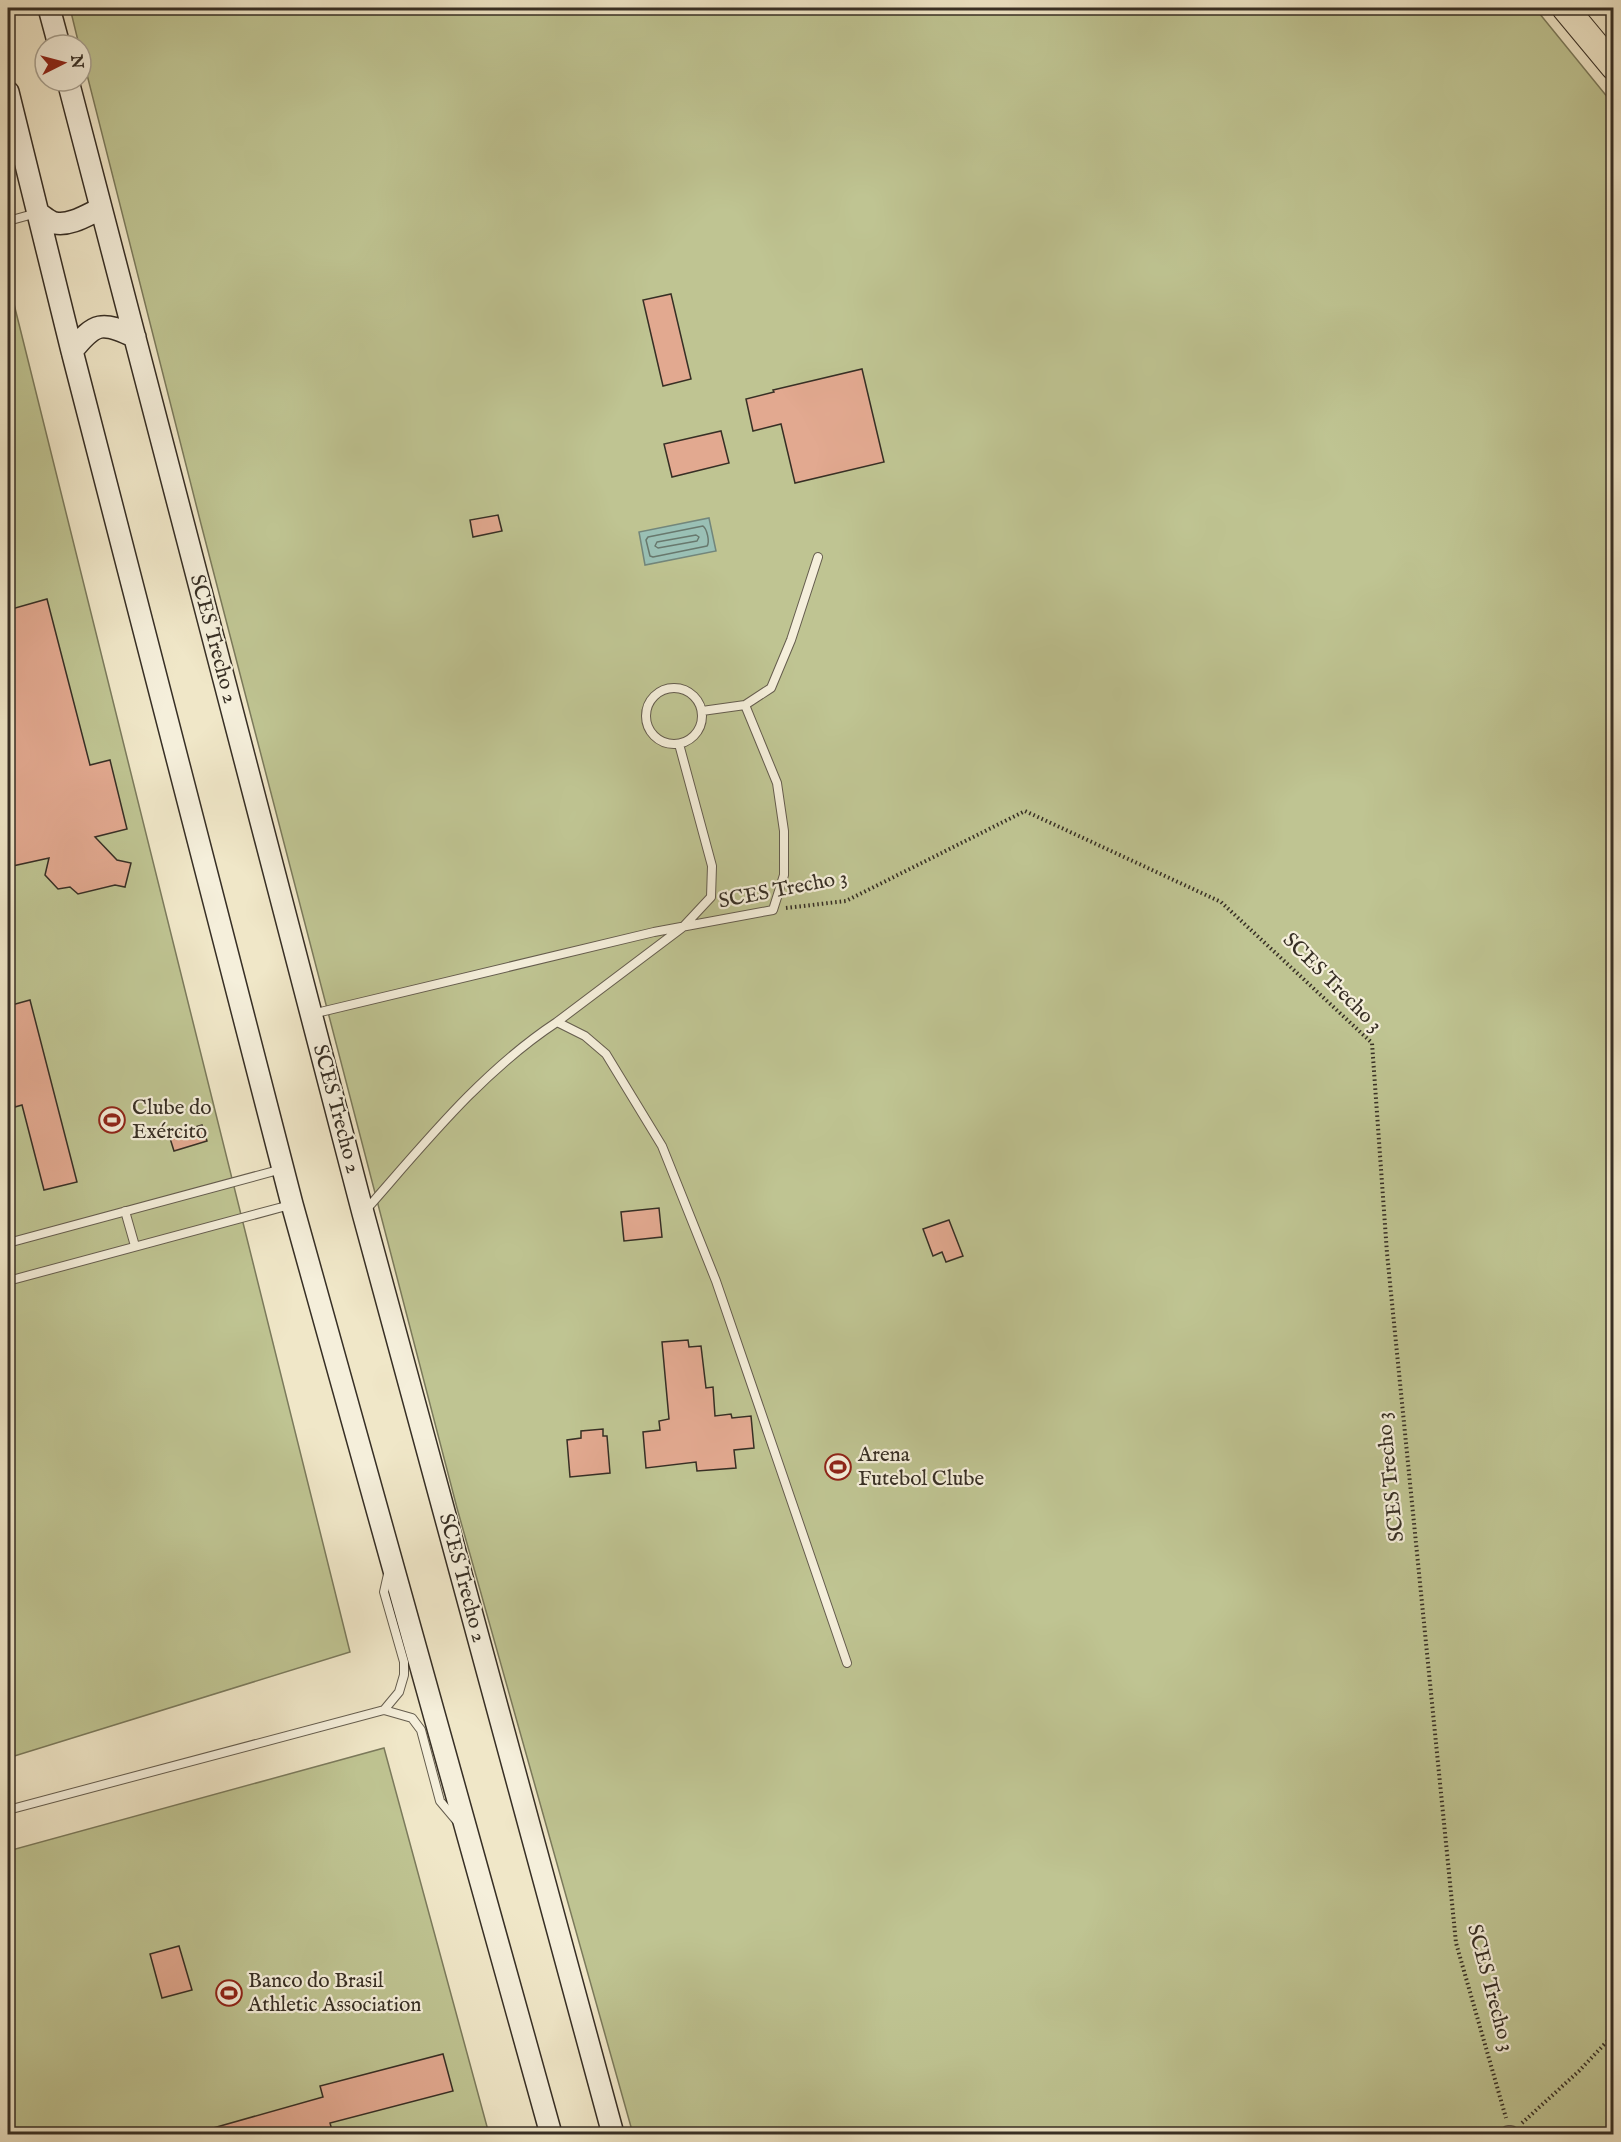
<svg xmlns="http://www.w3.org/2000/svg" width="1621" height="2142" font-family="'IM FELL English',serif">
<style>
.green{fill:#bfc492;stroke:#7b7a5c;stroke-width:1.5}
.water{fill:#9ac0b5;stroke:#72867b;stroke-width:1.5}
.lines{fill:none;stroke-linecap:round;stroke-linejoin:round}
.shore{stroke:#68786d;stroke-width:1.5}
.building{fill:#e2a990;stroke:#372f25;stroke-width:1.5}
.service-casing{stroke:#655d4e;stroke-width:10}
.minor-casing{stroke:#655d4e;stroke-width:18}
.secondary-casing{stroke:#372f25;stroke-width:24}
.trunk-casing{stroke:#372f25;stroke-width:28}
.path{stroke:#372f25;stroke-width:4;stroke-dasharray:1.5 3;stroke-linecap:butt}
.service{stroke:#f5efdb;stroke-width:8}
.minor{stroke:#f5efdb;stroke-width:15}
.secondary{stroke:#f5efdb;stroke-width:21}
.trunk{stroke:#f0e7c8;stroke-width:26}
.labels{text-anchor:middle;dominant-baseline:central;stroke-width:4.5;stroke-linejoin:round;paint-order:stroke}
.street-label{font-size:21px;fill:#372f25;stroke:#f5efdb}
.poi-label{font-size:21px;fill:#372f25;stroke:#f5efdb;text-anchor:start}
</style>
<rect width="100%" height="100%" fill="#f0e7c8"/>
<filter id="stains"><feTurbulence type="fractalNoise" baseFrequency=".00333" numOctaves="4"/><feColorMatrix values="0 0 0 0 .2 0 0 0 0 .09 0 0 0 0 .02 0 0 0 .5 -.17"/></filter>
<radialGradient id="worn" r=".72"><stop offset=".6" stop-color="#630" stop-opacity="0"/><stop offset="1" stop-color="#630" stop-opacity=".3"/></radialGradient>
<path class="green" d="M 70,8 L 1535,8 L 1613,104 L 1613,2134 L 633,2134 L 457,1508 L 201,524 L 81,51 L 81,45 L 79,45 Z
M 8,280 L 350,1652 L 8,1758 Z
M 384,1748 L 489,2134 L 8,2134 L 8,1851 Z"/>
<path class="water" d="M 709,518 L 716,551 L 645,565 L 639,532 Z"/>
<g class="lines">
<path class="shore" d="M 703,526 C 707,529 710,542 707,546 L 653,557 L 650,556 L 646,540 L 648,537 Z
M 696,535 L 699,537 L 697,541 L 658,548 L 655,546 L 657,542 Z"/>
</g>
<path class="building" d="M 671,294 L 691,379 L 663,386 L 643,300 Z
M 862,369 L 884,462 L 795,483 L 781,424 L 753,431 L 746,399 L 774,392 L 773,390 Z
M 721,431 L 729,463 L 672,477 L 664,444 Z
M 498,515 L 502,531 L 473,537 L 470,520 Z
M 47,599 L 90,765 L 110,760 L 127,829 L 95,837 L 117,860 L 131,863 L 125,887 L 115,885 L 78,894 L 70,887 L 58,889 L 45,875 L 49,858 L 8,867 L 8,610 Z
M 30,1000 L 77,1182 L 44,1190 L 22,1105 L 15,1107 L 8,1078 L 8,1006 Z
M 202,1125 L 207,1141 L 174,1151 L 169,1135 Z
M 659,1208 L 662,1237 L 624,1241 L 621,1212 Z
M 949,1220 L 963,1256 L 946,1262 L 942,1252 L 933,1256 L 923,1229 Z
M 688,1340 L 689,1347 L 701,1346 L 706,1388 L 713,1387 L 715,1416 L 731,1414 L 732,1418 L 751,1416 L 754,1448 L 734,1450 L 736,1468 L 697,1471 L 696,1462 L 646,1468 L 643,1432 L 660,1430 L 659,1421 L 669,1419 L 662,1342 Z
M 603,1429 L 603,1436 L 607,1436 L 610,1473 L 570,1477 L 567,1440 L 581,1438 L 581,1431 Z
M 179,1946 L 192,1990 L 162,1998 L 150,1954 Z
M 443,2054 L 453,2091 L 330,2123 L 333,2134 L 207,2134 L 206,2130 L 323,2097 L 320,2086 Z"/>
<g class="lines">
<g class="service-casing">
<path id="service" d="M 8,221 L 37,213
M646 716a28 28 0 1 1 56 0a28 28 0 1 1-56 0Z
M 702,711 L 745,705 L 771,688 L 791,640 L 818,557
M 312,1014 L 654,932 L 773,910 L 784,875 L 784,831 L 777,783 L 745,705
M 557,1022 L 683,927 L 711,897 L 712,866 L 679,744
M 125,1211 L 135,1246
M 365,1211 C 424,1144 481,1072 557,1022 L 585,1036 L 606,1054 L 662,1146 L 716,1281 L 847,1663
M 8,1243 L 282,1169
M 8,1281 L 290,1205
M 384,1710 L 399,1692 L 404,1675 L 404,1662 L 384,1592 L 388,1574
M 8,1810 L 384,1710 L 412,1718 L 421,1730 L 440,1801 L 456,1820"/>
</g>
<g class="minor-casing">
<path id="minor" d="M 1508,2134 L 1511,2134"/>
</g>
<g class="secondary-casing">
<path id="secondary" d="M 49,8 L 59,45
M 68,81 L 363,1213 L 613,2134
M 8,92 L 72,351 L 292,1204 L 551,2134
M 38,213 C 43,216 49,222 55,223 C 70,226 87,215 100,209
M 72,351 C 95,322 102,321 135,337"/>
</g>
<g class="trunk-casing">
<path id="trunk" d="M 1565,8 L 1614,67"/>
</g>
<path class="path" d="M 786,908 L 846,901 L 1025,811 L 1221,902 L 1372,1043 L 1387,1253 L 1456,1943 L 1506,2118
M 1522,2123 L 1579,2071 L 1614,2034"/>
<use href="#service" class="service"/>
<use href="#minor" class="minor"/>
<use href="#secondary" class="secondary"/>
<use href="#trunk" class="trunk"/>
</g>
<defs>
<g id="stadium-ring" transform="scale(1.35)"><circle r="9.5" fill="#f5efdb" stroke="#8f2418" stroke-width="1.5"/><path d="M0-5a6.5 5 0 1 0 0 10a6.5 5 0 1 0 0-10ZM-3.5-1.8h7v3.6h-7Z" fill="#8f2418"/></g>
</defs>
<g fill-rule="evenodd">
<use href="#stadium-ring" x="112" y="1120"/>
<use href="#stadium-ring" x="838" y="1467"/>
<use href="#stadium-ring" x="229" y="1993"/>
</g>
<g class="labels">
<g class="street-label">
<text transform="translate(213 639) rotate(75)">SCES Trecho 2</text>
<text transform="translate(783 890) rotate(-11)">SCES Trecho 3</text>
<text transform="translate(1332 983) rotate(45)">SCES Trecho 3</text>
<text transform="translate(336 1109) rotate(75)">SCES Trecho 2</text>
<text transform="translate(1391 1477) rotate(-96)">SCES Trecho 3</text>
<text transform="translate(462 1578) rotate(75)">SCES Trecho 2</text>
<text transform="translate(1490 1988) rotate(75)">SCES Trecho 3</text>
</g>
<g class="poi-label">
<text x="132" y="1108">Clube do<tspan x="132" dy="24">Exército</tspan></text>
<text x="858" y="1455">Arena<tspan x="858" dy="24">Futebol Clube</tspan></text>
<text x="248" y="1981">Banco do Brasil<tspan x="248" dy="24">Athletic Association</tspan></text>
</g>
</g>
<rect width="1621" height="2142" fill="none" stroke="#f0e7c8" stroke-width="30"/>
<rect x="9" y="9" width="1603" height="2124" fill="none" stroke="#372f25" stroke-width="3"/>
<rect x="15" y="15" width="1591" height="2112" fill="none" stroke="#372f25" stroke-width="1.5"/>
<g transform="translate(63 63) rotate(84)"><circle r="28" fill="#f5efdb" stroke="#a9a292" stroke-width="1.5"/>
<path d="M0-4.5L10 22L0 15L-10 22Z" fill="#8f2418"/>
<text y="-9" font-size="16" font-weight="bold" text-anchor="middle" fill="#372f25">N</text>
</g>
<rect width="100%" height="100%" filter="url(#stains)"/>
<rect width="100%" height="100%" fill="url(#worn)"/>
</svg>
